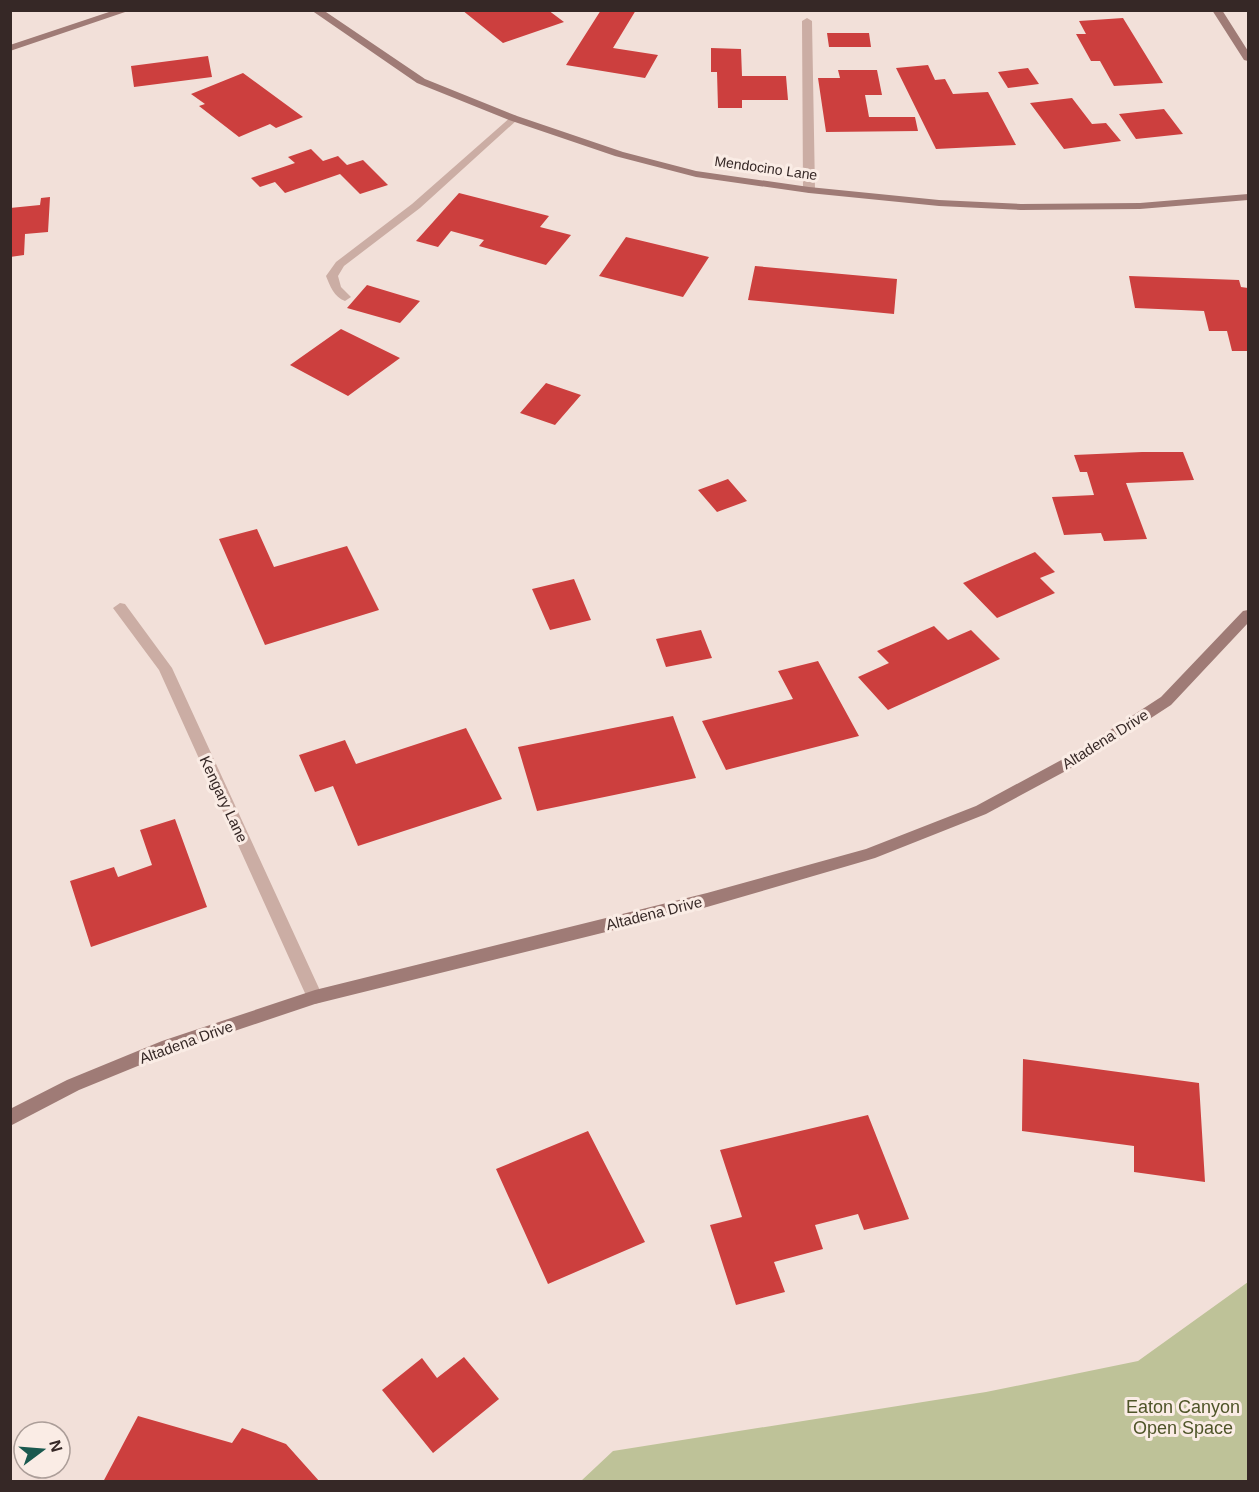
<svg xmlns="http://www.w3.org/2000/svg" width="1259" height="1492" font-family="Helvetica,sans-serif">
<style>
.green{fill:#bec298}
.building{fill:#cc3f3e}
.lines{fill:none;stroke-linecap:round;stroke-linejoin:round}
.lane{fill:#cbada4;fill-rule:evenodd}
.street{fill:#cbada4;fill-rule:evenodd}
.secondary{fill:#9f7b76;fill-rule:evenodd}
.labels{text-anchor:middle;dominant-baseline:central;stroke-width:6;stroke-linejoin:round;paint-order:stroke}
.far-street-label{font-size:14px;fill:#362826;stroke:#faece5}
.street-label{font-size:15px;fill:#362826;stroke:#faece5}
.near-park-label{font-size:18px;fill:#4f5529;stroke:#faece5}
</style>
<rect width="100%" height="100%" fill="#f2e0d9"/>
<path class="green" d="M 1248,1282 L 1248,1481 L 581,1481 L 613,1451 L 986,1392 L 1138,1361 Z"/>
<path class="building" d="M 462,10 L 548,10 L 564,22 L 503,43 Z
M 601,10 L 636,10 L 613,48 L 658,55 L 645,78 L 566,65 Z
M 1123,18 L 1163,83 L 1114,86 L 1100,61 L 1091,61 L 1076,34 L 1086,34 L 1079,21 Z
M 827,33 L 869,33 L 871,47 L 829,47 Z
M 711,48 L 741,49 L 742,76 L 786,76 L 788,100 L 742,100 L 742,108 L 718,108 L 717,72 L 711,72 Z
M 208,56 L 212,77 L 134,87 L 131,66 Z
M 928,65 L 935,80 L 945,79 L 953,94 L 988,92 L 1016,145 L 936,149 L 896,68 Z
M 1028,68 L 1039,84 L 1008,88 L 998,72 Z
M 838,70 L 877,70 L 882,95 L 865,95 L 869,117 L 915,117 L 918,131 L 826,132 L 818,78 L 840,78 Z
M 243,73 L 303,117 L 276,128 L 270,124 L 239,137 L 199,106 L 205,104 L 191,94 Z
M 1072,98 L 1092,124 L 1106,123 L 1121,141 L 1064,149 L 1030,103 Z
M 1164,109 L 1183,134 L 1136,139 L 1119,114 Z
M 311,149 L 323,161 L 338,156 L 347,165 L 363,160 L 388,185 L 360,194 L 340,174 L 285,193 L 275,182 L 260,187 L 251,178 L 295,163 L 288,157 Z
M 459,193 L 549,216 L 540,227 L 571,235 L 546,265 L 479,246 L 484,240 L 451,231 L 438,247 L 416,241 Z
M 50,197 L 48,232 L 25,234 L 24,255 L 10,257 L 10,208 L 40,205 L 41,198 Z
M 626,237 L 709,257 L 683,297 L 599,276 Z
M 755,266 L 897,279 L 894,314 L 748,300 Z
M 1129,276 L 1239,280 L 1241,287 L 1248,288 L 1248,351 L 1232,351 L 1227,331 L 1209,331 L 1204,311 L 1135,308 Z
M 367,285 L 420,301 L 400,323 L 347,308 Z
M 341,329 L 400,358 L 348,396 L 290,365 Z
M 546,383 L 581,395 L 555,425 L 520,413 Z
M 1142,452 L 1183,452 L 1194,480 L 1126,483 L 1147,539 L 1104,541 L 1101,533 L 1064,535 L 1052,497 L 1094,495 L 1087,472 L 1080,472 L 1074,455 Z
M 728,479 L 747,501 L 717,512 L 698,490 Z
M 257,529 L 274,567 L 347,546 L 379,610 L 265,645 L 219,539 Z
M 1035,552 L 1055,572 L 1040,578 L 1055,593 L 997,618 L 963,583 Z
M 574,579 L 591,620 L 550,630 L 532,589 Z
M 934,626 L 948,640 L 971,630 L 1000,659 L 888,710 L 858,677 L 889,663 L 877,651 Z
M 701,630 L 712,658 L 666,667 L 656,639 Z
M 818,661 L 859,736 L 726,770 L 702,721 L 793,699 L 778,671 Z
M 673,716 L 696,778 L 537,811 L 518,747 Z
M 466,728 L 502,799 L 358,846 L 333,786 L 315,792 L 299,755 L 345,740 L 356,764 Z
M 175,819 L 207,907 L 91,947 L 70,881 L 114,867 L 118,877 L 152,865 L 140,830 Z
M 1023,1059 L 1199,1083 L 1205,1182 L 1134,1172 L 1134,1146 L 1022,1131 Z
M 868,1115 L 909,1219 L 864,1230 L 858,1214 L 815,1225 L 823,1249 L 774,1262 L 785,1292 L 736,1305 L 710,1225 L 742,1217 L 720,1150 Z
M 588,1131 L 645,1242 L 548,1284 L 496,1169 Z
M 464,1357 L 499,1399 L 433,1453 L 382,1390 L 422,1358 L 437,1378 Z
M 138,1416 L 232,1443 L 242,1428 L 286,1444 L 320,1482 L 103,1482 Z"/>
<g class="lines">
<path class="lane" d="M 807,18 L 812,21 L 815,190 L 809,193 L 803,190 L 802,21 Z
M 513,115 L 517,116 L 517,120 L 420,208 L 344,266 L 338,276 L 341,287 L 351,297 L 345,301 C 334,297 330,286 326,276 L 336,262 L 412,204 Z"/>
<path class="street" d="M 120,603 L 125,604 L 172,668 L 323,997 L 321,1002 L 315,1004 L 309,1002 L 159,670 L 113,608 Z"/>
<path class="secondary" d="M 115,10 L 131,10 L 10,51 L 10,45 Z
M 311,10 L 323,10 L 425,79 L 517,116 L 623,152 L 696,171 L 809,187 L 939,200 L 1021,204 L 1140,203 L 1248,194 L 1248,200 L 1140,209 L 1021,210 L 939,206 L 809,193 L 696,177 L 615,156 L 509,120 L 417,83 Z
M 1212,10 L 1222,10 L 1248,51 L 1248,61 L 1244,60 Z
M 1248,610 L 1248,623 L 1171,705 L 1088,759 L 986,814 L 875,858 L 707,907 L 315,1004 L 172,1052 L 79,1090 L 10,1126 L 10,1109 L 67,1080 L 162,1041 L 315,990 L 707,893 L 866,849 L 976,806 L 1078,751 L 1161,697 L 1243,611 Z"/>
</g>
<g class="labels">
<g class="far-street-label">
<text transform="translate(766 168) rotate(8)">Mendocino Lane</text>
</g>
<g class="street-label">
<text transform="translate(1105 739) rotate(-32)">Altadena Drive</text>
<text transform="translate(224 799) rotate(65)">Kengary Lane</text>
<text transform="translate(654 913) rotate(-14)">Altadena Drive</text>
<text transform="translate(186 1042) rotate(-20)">Altadena Drive</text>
</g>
<g class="near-park-label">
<text x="1183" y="1407">Eaton Canyon<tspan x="1183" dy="21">Open Space</tspan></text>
</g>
</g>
<rect width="1259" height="1492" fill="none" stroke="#362826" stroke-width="24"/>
<g transform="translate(42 1450) rotate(74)"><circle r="28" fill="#faece5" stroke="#ac9e99" stroke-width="1.5"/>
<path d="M0-4.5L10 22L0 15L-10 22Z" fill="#1a594f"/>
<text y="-9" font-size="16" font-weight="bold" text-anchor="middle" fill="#362826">N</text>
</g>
</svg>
